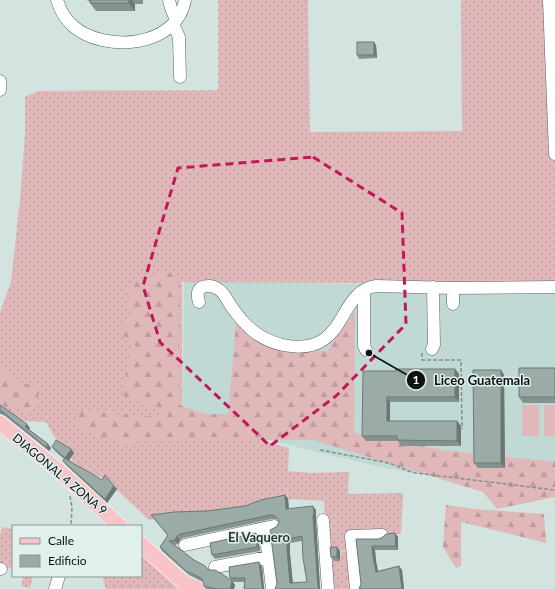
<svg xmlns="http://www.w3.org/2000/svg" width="555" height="589" font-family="Lato,sans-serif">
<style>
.built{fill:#c0d9d5}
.grass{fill:url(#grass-dots)}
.forest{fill:url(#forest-firs)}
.pitch{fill:#e0b8b9}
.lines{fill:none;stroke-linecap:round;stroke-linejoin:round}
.minor-casing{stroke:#576563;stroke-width:13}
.major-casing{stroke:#fff;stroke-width:16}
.path{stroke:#84908e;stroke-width:1.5;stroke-dasharray:4 2;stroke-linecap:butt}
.minor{stroke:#fff;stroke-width:12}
.major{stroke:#f9c4c7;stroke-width:15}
.wall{fill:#859390;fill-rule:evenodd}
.shaded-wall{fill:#6c7876}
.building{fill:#9baba8;stroke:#6c7876;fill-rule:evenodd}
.marked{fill:none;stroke:#c2185b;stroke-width:3;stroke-dasharray:8 5;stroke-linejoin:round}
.labels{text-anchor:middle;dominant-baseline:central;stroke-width:3;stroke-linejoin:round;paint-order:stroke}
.street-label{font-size:12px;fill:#0d1211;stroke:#dff0ed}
.neighbourhood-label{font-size:13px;font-weight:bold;fill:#293634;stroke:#dff0ed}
.leader{fill:none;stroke:#0d1211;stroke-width:1.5}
.callout-dot{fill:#0d1211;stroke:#dff0ed;stroke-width:1.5}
.mark-label{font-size:12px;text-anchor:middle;font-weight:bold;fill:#fff}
.callout-label{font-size:13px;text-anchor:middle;font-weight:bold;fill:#0d1211;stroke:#dff0ed;stroke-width:3;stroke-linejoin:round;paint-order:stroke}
</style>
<defs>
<pattern id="grass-dots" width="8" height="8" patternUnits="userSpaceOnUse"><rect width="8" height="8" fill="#e0b8b9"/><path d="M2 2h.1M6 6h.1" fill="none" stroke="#bf9d9e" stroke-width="1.8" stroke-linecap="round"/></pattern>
<pattern id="forest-firs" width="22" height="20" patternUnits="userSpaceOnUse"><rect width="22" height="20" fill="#e0b8b9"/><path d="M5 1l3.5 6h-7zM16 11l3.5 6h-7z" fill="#bf9d9e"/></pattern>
</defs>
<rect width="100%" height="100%" fill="#d2e3e0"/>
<path class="built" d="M 184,281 L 555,287 L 555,496 L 384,468 L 182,419 Z"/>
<path class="grass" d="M 218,0 L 308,0 L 310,132 L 462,131 L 461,0 L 555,0 L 555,284 L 182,282 L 182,419 L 289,448 L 288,471 L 310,473 L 349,472 L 348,494 L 403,493 L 401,534 L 349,533 L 349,550 L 327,550 L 324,501 L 288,499 L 288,489 L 287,499 L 248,510 L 154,519 L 149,520 L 117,490 L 108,478 L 100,477 L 71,462 L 73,453 L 57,441 L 46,422 L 25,421 L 0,407 L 0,312 L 11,282 L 20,200 L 25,133 L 25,97 L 38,91 L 218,90 Z
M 3,527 L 13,529 L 13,569 L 0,566 L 0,534 Z
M 341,551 L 350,551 L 353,589 L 330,589 L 328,561 L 340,561 Z
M 141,554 L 185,589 L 106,589 L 102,576 L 141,576 Z
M 23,576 L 33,576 L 30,588 L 21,586 Z"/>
<path class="forest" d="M 169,270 L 180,286 L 179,405 L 206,414 L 228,414 L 236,324 L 260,343 L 291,352 L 327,351 L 355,311 L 354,433 L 443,450 L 555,462 L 555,497 L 497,509 L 483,492 L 313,440 L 235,440 L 122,443 L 75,428 L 79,411 L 160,417 L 160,409 L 124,397 L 128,353 L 137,347 L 119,335 L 133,315 L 126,301 L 130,283 Z
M 0,368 L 14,378 L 41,390 L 29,414 L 19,407 L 6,408 L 0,403 Z
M 446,505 L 474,509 L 544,514 L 546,543 L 461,522 L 461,566 L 456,568 L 443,547 Z"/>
<path class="pitch" d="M 522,405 L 539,405 L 539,436 L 522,436 Z
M 544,405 L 555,405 L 555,436 L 544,436 Z"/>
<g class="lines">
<g class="minor-casing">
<path id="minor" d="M 57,0 C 60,10 65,19 73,26 C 104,53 177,48 185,0
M 169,0 L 171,8 L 176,20
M 549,0 L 555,154
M 173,24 L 179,37 L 180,77
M 0,81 L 0,90
M 364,291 L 364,346 L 366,350
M 199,302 C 196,292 198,286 209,286 C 212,286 215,287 218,289 C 224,292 227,300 231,306 C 244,325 259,340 283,345 C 349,358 335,292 376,286 L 453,288 L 555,287
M 453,304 L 453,288
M 432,349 L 434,345 L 433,287
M 323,520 L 328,589
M 265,528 L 272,589
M 185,545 L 274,526
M 215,567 L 268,557
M 0,569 L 1,569
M 55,589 L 59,576
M 356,589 L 351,536 L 382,535"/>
</g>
<g class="major-casing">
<path id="major" d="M 0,423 L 58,470 L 120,526
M 141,544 L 184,583 L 198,589"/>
</g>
<path class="path" d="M 422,353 L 422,360 L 461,360 L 462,429
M 320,450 L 384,462 C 395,464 405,471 416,473 L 555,490
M 70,496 L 72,508 L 71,526"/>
<use href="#minor" class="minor"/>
<use href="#major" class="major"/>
</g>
<path class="wall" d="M 87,0 L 143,0 L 143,4 L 135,4 L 135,11 L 96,11 L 90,3 L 90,1 L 88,1 Z
M 376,45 L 377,58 L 359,59 L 357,55 Z
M 555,368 L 555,403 L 523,403 L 519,397 Z
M 455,369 L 459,374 L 459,402 L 390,402 L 390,421 L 457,421 L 461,426 L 461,446 L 401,446 L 398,441 L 366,441 L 362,436 L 396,371 Z
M 501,370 L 504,375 L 505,468 L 478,468 L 474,463 Z
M 0,405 L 30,428 L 29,429 L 48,444 L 51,448 L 49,451 L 5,416 L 1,414 L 0,414 Z
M 52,447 L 71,449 L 74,453 L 69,460 L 74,464 L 102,480 L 114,486 L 117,489 L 107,503 L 66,465 L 63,461 L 64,459 L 55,451 Z
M 288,498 L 289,509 L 316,510 L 316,521 L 320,589 L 276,588 L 277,584 L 276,527 L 278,524 L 279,521 L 276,519 L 272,519 L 183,538 L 180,540 L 178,544 L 174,545 L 194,560 L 209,570 L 232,581 L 235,585 L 234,589 L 206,589 L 204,586 L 203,582 L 189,575 L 162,551 L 160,547 L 168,536 L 151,515 L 207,511 L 245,506 ZM 302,541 L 307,582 L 293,583 L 290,554 L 290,543 Z
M 395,533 L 398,537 L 398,550 L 375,550 L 376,561 L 378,571 L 399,566 L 402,570 L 404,589 L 359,589 L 361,584 L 356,539 L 379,539 Z
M 258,537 L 260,551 L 215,559 L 212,555 Z
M 337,547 L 340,551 L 340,561 L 334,561 L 331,557 Z
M 262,566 L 264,589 L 244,589 L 244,582 L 233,582 L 230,578 Z"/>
<path class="shaded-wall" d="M 129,0 L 132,0 L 135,4 L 135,11 L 129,3 Z
M 374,42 L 376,45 L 377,58 L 374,55 Z
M 455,369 L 459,374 L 459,402 L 455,397 Z
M 501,370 L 504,375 L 505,468 L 501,463 Z
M 387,397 L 390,402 L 390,426 L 387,421 Z
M 457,421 L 461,426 L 461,446 L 457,441 Z
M 27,424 L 30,428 L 28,431 L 25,427 Z
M 48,444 L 51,448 L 49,451 L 46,447 Z
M 71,449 L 74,453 L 68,462 L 65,458 Z
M 114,486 L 117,489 L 107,503 L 105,499 Z
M 285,495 L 288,498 L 289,513 L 286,509 Z
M 313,506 L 316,510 L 316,521 L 320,589 L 319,589 L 318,586 L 313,517 Z
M 256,533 L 258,537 L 260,551 L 257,547 Z
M 395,533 L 398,537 L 398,550 L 396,546 Z
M 177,536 L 180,540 L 178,544 L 175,540 Z
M 287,539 L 290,543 L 290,554 L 293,587 L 290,583 L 287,550 Z
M 372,546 L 375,550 L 376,561 L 379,576 L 376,572 L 373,557 Z
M 337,547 L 340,551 L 340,561 L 337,557 Z
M 259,562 L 262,566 L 264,589 L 263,589 L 262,586 Z
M 399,566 L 402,570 L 404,589 L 402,589 Z
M 232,581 L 235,585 L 234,589 L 230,589 Z"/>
<path class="building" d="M 90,0 L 129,0 L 129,3 L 90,3 Z
M 357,42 L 374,42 L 374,55 L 357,55 Z
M 519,368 L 555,368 L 555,397 L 519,397 Z
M 396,369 L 455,369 L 455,397 L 387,397 L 387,421 L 457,421 L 457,441 L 397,440 L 397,436 L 362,436 L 363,371 L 396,371 Z
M 473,370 L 501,370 L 501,463 L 474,463 Z
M 0,405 L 27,424 L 25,427 L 48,444 L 46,447 L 3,412 L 0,411 Z
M 56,440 L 71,449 L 65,458 L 52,447 Z
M 65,458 L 74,464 L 91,473 L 102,480 L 105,475 L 114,486 L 105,499 L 63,461 Z
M 285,495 L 286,509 L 313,506 L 314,513 L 313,517 L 318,586 L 319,589 L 275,589 L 277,584 L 270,530 L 276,527 L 278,524 L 279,521 L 276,517 L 273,515 L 270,515 L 181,534 L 177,536 L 175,540 L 169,541 L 194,560 L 205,566 L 209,570 L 215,570 L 222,574 L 232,581 L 230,589 L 217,589 L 204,586 L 204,584 L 202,579 L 199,577 L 186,571 L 160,547 L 168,535 L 151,515 L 174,512 L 207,511 L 245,506 L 261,500 ZM 302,536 L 303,558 L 307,582 L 290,583 L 287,550 L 287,539 Z
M 256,533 L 257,547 L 212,555 L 210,543 Z
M 395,533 L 396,546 L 372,546 L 373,557 L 376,572 L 399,566 L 402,589 L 359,589 L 361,584 L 356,539 L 379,539 L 383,537 L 386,534 Z
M 330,547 L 337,547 L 337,557 L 331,557 Z
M 259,562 L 262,586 L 263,589 L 246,589 L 244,588 L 245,578 L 230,578 L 229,567 Z"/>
<path class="marked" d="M 313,157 L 402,213 L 406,324 L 336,396 L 270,446 L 160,342 L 143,286 L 178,168 Z"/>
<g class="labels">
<g class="street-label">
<text transform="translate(60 474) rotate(40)">DIAGONAL 4 ZONA 9</text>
</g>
<g class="neighbourhood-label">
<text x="259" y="537">El Vaquero</text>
</g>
</g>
<path class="leader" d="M369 353L416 380"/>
<g class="callout-dot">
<circle cx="369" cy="353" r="4"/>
<circle cx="416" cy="380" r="10"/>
</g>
<g class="mark-label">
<text x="416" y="384">1</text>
</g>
<g class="callout-label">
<text x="482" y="385">Liceo Guatemala</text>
</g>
<rect x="12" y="525" width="130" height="52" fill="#dff0ed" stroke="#8b9795"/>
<rect x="20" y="538" width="20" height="6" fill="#f9c4c7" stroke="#8b9795"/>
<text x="48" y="545" font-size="12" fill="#0d1211">Calle</text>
<rect x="20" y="555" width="20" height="12" fill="#9baba8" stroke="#8b9795"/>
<text x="48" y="565" font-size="12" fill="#0d1211">Edificio</text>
</svg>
